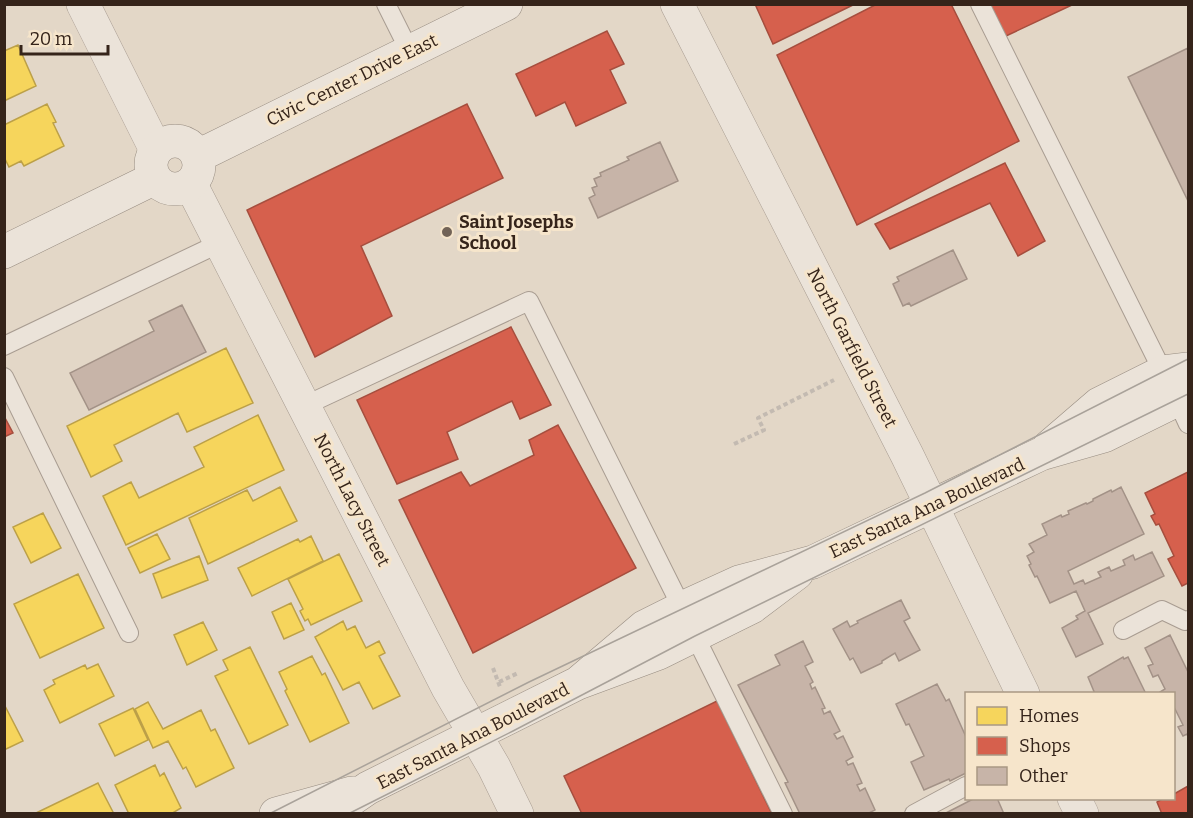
<svg xmlns="http://www.w3.org/2000/svg" width="1193" height="818" font-family="Bitter,serif">
<style>
.homes{fill:#f6d55c;stroke:#bca048;stroke-width:1.5}
.shops{fill:#d6604d;stroke:#a64e3e;stroke-width:1.5}
.building{fill:#c7b4a8;stroke:#a39287;stroke-width:1.5}
.lines{fill:none;stroke-linecap:round;stroke-linejoin:round}
.lane-casing{stroke:#a89c91;stroke-width:20}
.street-casing{stroke:#a89c91;stroke-width:34}
.secondary-casing{stroke:#978c81;stroke-width:34}
.path{stroke:#c3bab1;stroke-width:4;stroke-dasharray:4.5 3;stroke-linecap:butt}
.lane{stroke:#ebe3d9;stroke-width:18}
.street{stroke:#ebe3d9;stroke-width:33}
.secondary{stroke:#ebe3d9;stroke-width:33}
.tram{stroke:#a9a29a;stroke-width:1.5}
.poi-dot{fill:#726357;stroke:#f6e5cb;stroke-width:2}
.labels{text-anchor:middle;dominant-baseline:central;stroke-width:6;stroke-linejoin:round;paint-order:stroke}
.street-label{font-size:18px;fill:#35241a;stroke:#f6e5cb}
.poi-label{font-size:18px;font-weight:bold;fill:#35241a;stroke:#f6e5cb;text-anchor:start}
</style>
<rect width="100%" height="100%" fill="#e3d7c7"/>
<path class="homes" d="M 18,45 L 36,86 L 4,101 L 4,51 Z
M 47,104 L 56,122 L 53,123 L 64,146 L 24,166 L 21,161 L 9,167 L 4,157 L 4,125 Z
M 226,348 L 253,403 L 187,432 L 178,413 L 114,445 L 122,461 L 91,477 L 67,426 Z
M 258,415 L 284,470 L 126,545 L 103,496 L 131,482 L 139,498 L 204,467 L 194,447 Z
M 280,487 L 297,521 L 208,564 L 189,518 L 247,490 L 253,501 Z
M 43,513 L 61,548 L 31,563 L 13,527 Z
M 157,534 L 170,559 L 140,573 L 128,548 Z
M 311,536 L 323,561 L 252,596 L 238,568 L 298,539 L 300,542 Z
M 339,554 L 362,601 L 311,625 L 308,619 L 305,621 L 300,611 L 303,609 L 288,579 Z
M 199,556 L 208,580 L 162,598 L 153,574 Z
M 78,574 L 104,628 L 40,658 L 14,604 Z
M 291,603 L 304,630 L 284,639 L 272,612 Z
M 343,621 L 347,630 L 355,626 L 366,648 L 379,641 L 385,653 L 379,656 L 400,696 L 373,709 L 359,682 L 343,690 L 315,637 Z
M 203,622 L 217,650 L 187,665 L 174,635 Z
M 250,647 L 288,725 L 249,744 L 215,676 L 228,670 L 223,660 Z
M 312,656 L 322,675 L 325,673 L 349,723 L 310,742 L 285,691 L 287,689 L 279,672 Z
M 98,664 L 114,696 L 60,723 L 44,690 L 55,684 L 53,680 L 85,665 L 87,669 Z
M 148,702 L 163,729 L 201,710 L 211,731 L 215,729 L 234,768 L 196,787 L 186,767 L 183,769 L 168,741 L 153,748 L 135,709 Z
M 4,704 L 23,741 L 4,750 Z
M 133,708 L 148,740 L 115,756 L 99,724 Z
M 155,765 L 160,776 L 164,773 L 181,808 L 171,814 L 129,814 L 115,785 Z
M 98,783 L 114,814 L 36,813 Z"/>
<path class="shops" d="M 755,4 L 855,4 L 773,44 Z
M 877,4 L 951,4 L 1019,141 L 857,225 L 777,55 Z
M 989,4 L 1074,4 L 1006,36 Z
M 607,31 L 624,64 L 610,70 L 626,103 L 576,126 L 565,102 L 536,116 L 516,74 Z
M 467,104 L 503,178 L 361,246 L 392,316 L 315,357 L 247,210 Z
M 1005,163 L 1045,241 L 1018,256 L 990,203 L 890,249 L 875,224 Z
M 511,327 L 551,405 L 520,419 L 512,401 L 447,432 L 458,459 L 397,484 L 357,400 Z
M 4,416 L 13,433 L 4,437 Z
M 558,425 L 636,568 L 473,653 L 399,500 L 461,472 L 470,486 L 534,455 L 529,440 Z
M 1188,472 L 1188,583 L 1182,586 L 1168,559 L 1174,556 L 1159,524 L 1156,525 L 1151,516 L 1155,514 L 1145,493 Z
M 717,701 L 772,814 L 582,814 L 564,776 Z
M 1188,786 L 1188,814 L 1162,814 L 1157,802 L 1164,798 L 1174,798 L 1174,794 Z"/>
<path class="building" d="M 1188,48 L 1188,201 L 1128,77 Z
M 660,142 L 678,181 L 598,218 L 589,198 L 595,195 L 592,188 L 597,186 L 594,179 L 601,176 L 600,173 L 629,160 L 627,157 Z
M 953,250 L 967,279 L 911,306 L 909,303 L 903,306 L 893,284 L 899,281 L 897,277 Z
M 182,305 L 206,352 L 89,410 L 70,373 L 154,331 L 149,321 Z
M 1121,487 L 1144,534 L 1068,571 L 1074,584 L 1083,580 L 1085,584 L 1101,577 L 1098,572 L 1109,567 L 1111,571 L 1125,565 L 1123,560 L 1133,555 L 1135,560 L 1152,552 L 1164,576 L 1088,613 L 1103,644 L 1076,657 L 1062,628 L 1078,619 L 1076,616 L 1085,611 L 1076,591 L 1050,603 L 1037,576 L 1035,577 L 1029,565 L 1031,564 L 1027,556 L 1034,552 L 1029,544 L 1047,535 L 1042,524 L 1061,515 L 1062,517 L 1069,514 L 1068,511 L 1086,503 L 1087,504 L 1093,501 L 1093,499 L 1111,490 L 1112,492 Z
M 901,600 L 910,618 L 904,621 L 920,650 L 899,661 L 895,653 L 882,661 L 882,663 L 861,673 L 853,658 L 850,660 L 833,629 L 847,621 L 850,627 L 858,623 L 857,621 Z
M 1170,635 L 1188,672 L 1188,737 L 1187,734 L 1183,736 L 1178,727 L 1183,725 L 1175,709 L 1174,710 L 1174,694 L 1161,694 L 1160,692 L 1165,689 L 1158,675 L 1153,677 L 1148,666 L 1153,664 L 1145,648 Z
M 803,641 L 813,662 L 805,666 L 813,682 L 810,684 L 812,689 L 815,687 L 825,708 L 822,709 L 824,714 L 830,711 L 840,731 L 834,734 L 837,739 L 843,736 L 853,757 L 846,761 L 848,765 L 853,763 L 862,783 L 857,785 L 860,791 L 865,788 L 875,810 L 867,814 L 800,814 L 785,783 L 788,782 L 738,685 L 780,665 L 775,655 Z
M 1123,657 L 1124,659 L 1128,657 L 1146,694 L 1095,694 L 1088,677 Z
M 937,684 L 946,701 L 949,699 L 966,737 L 966,773 L 950,781 L 949,779 L 924,790 L 911,762 L 924,756 L 909,724 L 906,725 L 896,704 Z
M 975,798 L 997,798 L 1004,814 L 944,814 Z"/>
<g class="lines">
<g class="lane-casing">
<path id="lane" d="M 386,4 L 410,52
M 980,4 L 1163,372
M 4,346 L 220,243
M 4,377 L 129,633
M 1177,400 L 1188,424
M 304,406 L 529,301 L 682,608
M 1123,630 L 1162,610 L 1185,621 L 1188,620
M 695,636 L 783,814
M 914,814 L 966,786"/>
</g>
<g class="street-casing">
<path id="street" d="M 83,4 L 156,150
M 677,4 L 907,455 L 1023,694
M 191,185 L 448,688 L 494,767 L 517,814
M 1074,798 L 1082,814"/>
</g>
<g class="secondary-casing">
<path id="secondary" d="M151 165a24 24 0 1 1 48 0a24 24 0 1 1-48 0Z
M 198,156 L 506,4
M 4,252 L 155,178
M 1049,447 L 1099,404 L 1163,372 L 1188,369
M 578,683 L 644,627 L 682,608 L 739,582 L 813,562 L 1041,454 L 1104,436 L 1177,400 L 1188,389
M 276,814 L 352,793
M 330,814 L 368,788 L 578,683 L 659,653 L 752,607 L 797,573"/>
</g>
<path class="path" d="M 734,444 L 764,430 L 758,418 L 834,380
M 493,668 L 500,687
M 499,682 L 518,673"/>
<use href="#lane" class="lane"/>
<use href="#street" class="street"/>
<use href="#secondary" class="secondary"/>
<path class="tram" d="M 269,814 L 529,682 L 925,493 L 1188,359
M 348,814 L 513,731 L 695,636 L 1188,394"/>
</g>
<circle class="poi-dot" cx="447" cy="232" r="6"/>
<g class="labels">
<g class="street-label">
<text transform="translate(352 80) rotate(-26)">Civic Center Drive East</text>
<text transform="translate(852 348) rotate(63)">North Garfield Street</text>
<text transform="translate(352 500) rotate(63)">North Lacy Street</text>
<text transform="translate(927 508) rotate(-25)">East Santa Ana Boulevard</text>
<text transform="translate(473 736) rotate(-27)">East Santa Ana Boulevard</text>
</g>
<g class="poi-label">
<text x="459" y="222">Saint Josephs<tspan x="459" dy="21">School</tspan></text>
</g>
</g>
<rect width="1193" height="818" fill="none" stroke="#35241a" stroke-width="12"/>
<rect x="965" y="692" width="210" height="108" fill="#f6e5cb" stroke="#a99884" stroke-width="1.5"/>
<rect x="977" y="707" width="30" height="18" fill="#f6d55c" stroke="#a99884" stroke-width="1.5"/>
<text x="1019" y="722" font-size="18" fill="#35241a">Homes</text>
<rect x="977" y="737" width="30" height="18" fill="#d6604d" stroke="#a99884" stroke-width="1.5"/>
<text x="1019" y="752" font-size="18" fill="#35241a">Shops</text>
<rect x="977" y="767" width="30" height="18" fill="#c7b4a8" stroke="#a99884" stroke-width="1.5"/>
<text x="1019" y="782" font-size="18" fill="#35241a">Other</text>
<path d="M21 45v9h87v-9" fill="none" stroke="#35241a" stroke-width="3"/>
<text x="30" y="45" font-size="18" fill="#35241a" stroke="#f6e5cb" stroke-width="4.5" paint-order="stroke">20 m</text>
</svg>
